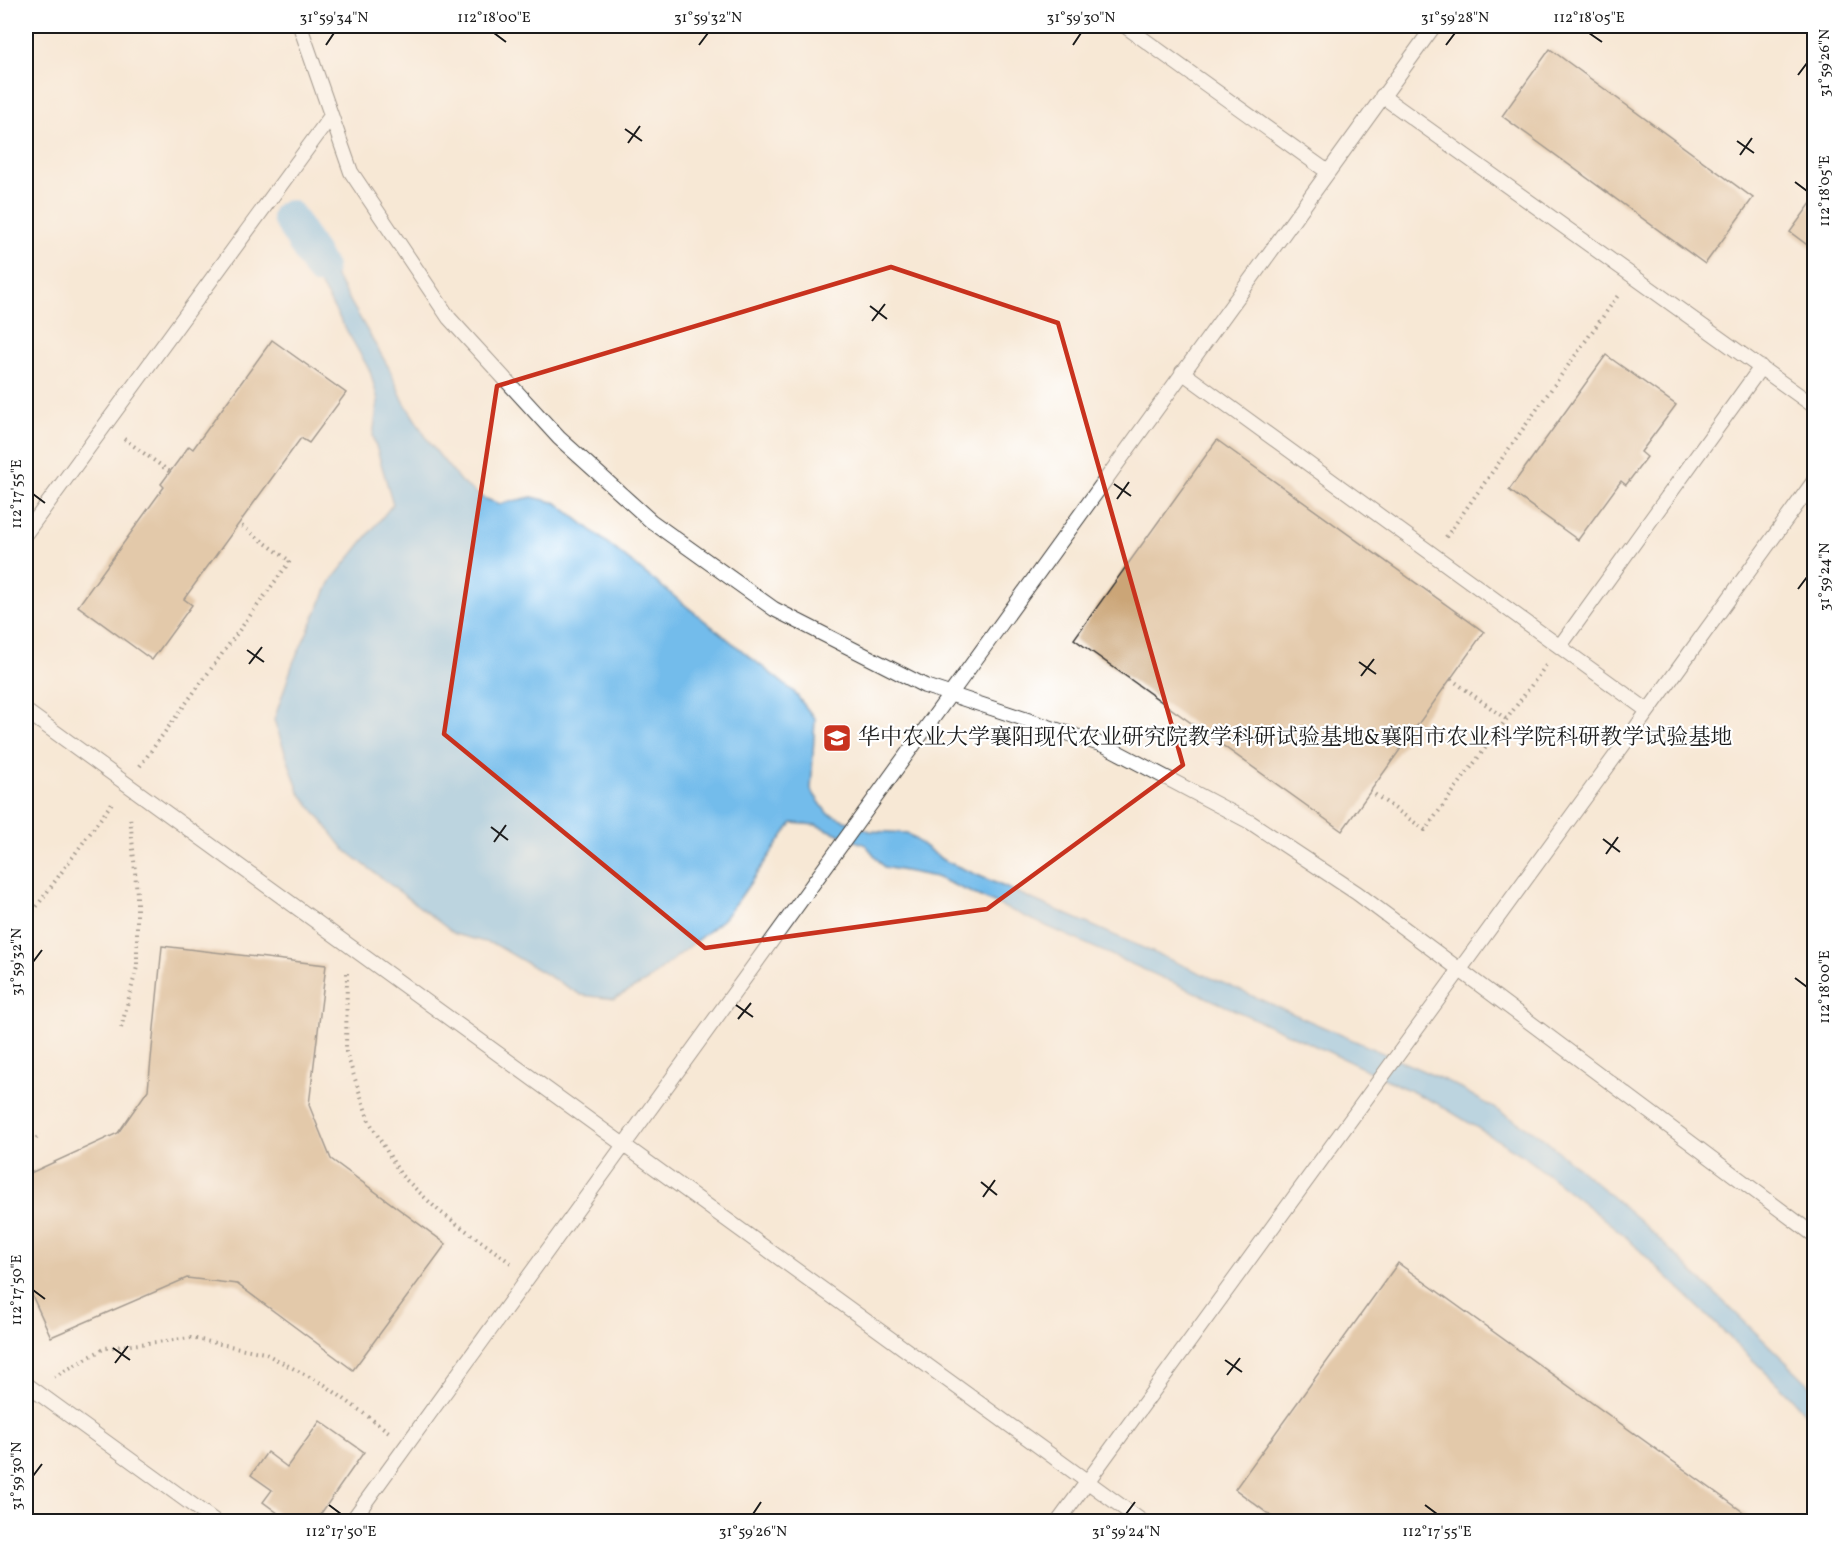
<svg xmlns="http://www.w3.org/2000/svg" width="1840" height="1547" font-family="Vollkorn,'Noto Serif SC',serif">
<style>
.water{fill:#73bceb;stroke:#486c84;stroke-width:1.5}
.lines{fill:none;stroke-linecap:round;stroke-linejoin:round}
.canal{stroke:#73bceb;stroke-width:34}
.building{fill:#cba577}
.service-casing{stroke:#3d3b38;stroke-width:16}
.path{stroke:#3d3b38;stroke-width:4;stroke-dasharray:1.5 4.5;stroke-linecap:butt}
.service{stroke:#fff;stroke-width:14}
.marked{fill:none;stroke:#c8321e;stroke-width:4.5;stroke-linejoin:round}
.ticks{fill:none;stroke:#1c1c1c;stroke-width:2}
.labels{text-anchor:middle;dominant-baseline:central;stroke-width:4.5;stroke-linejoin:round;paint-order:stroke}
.poi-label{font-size:22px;fill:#1c1c1c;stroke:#fff;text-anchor:start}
.neatline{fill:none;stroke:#1c1c1c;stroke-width:2}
.ticks-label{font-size:15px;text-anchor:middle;fill:#1c1c1c}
</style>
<rect width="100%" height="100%" fill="#fff"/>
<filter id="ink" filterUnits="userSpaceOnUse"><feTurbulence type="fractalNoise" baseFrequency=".0167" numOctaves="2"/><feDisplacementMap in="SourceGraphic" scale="12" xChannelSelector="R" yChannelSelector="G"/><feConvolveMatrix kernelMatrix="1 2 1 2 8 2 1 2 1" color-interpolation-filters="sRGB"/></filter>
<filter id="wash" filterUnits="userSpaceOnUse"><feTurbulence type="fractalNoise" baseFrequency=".008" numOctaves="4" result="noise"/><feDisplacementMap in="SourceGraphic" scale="24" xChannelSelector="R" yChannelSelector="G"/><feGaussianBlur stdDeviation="1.35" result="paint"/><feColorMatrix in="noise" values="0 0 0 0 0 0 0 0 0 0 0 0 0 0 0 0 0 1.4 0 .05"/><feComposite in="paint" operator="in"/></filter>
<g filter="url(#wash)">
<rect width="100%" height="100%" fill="#f7e8d5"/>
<path class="water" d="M 303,220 L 389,368 L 404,402 L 431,445 L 461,482 L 483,498 L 500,504 L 532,497 L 557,503 L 794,692 L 815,719 L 811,790 L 827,813 L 870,831 L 907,833 L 943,860 L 1453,1084 L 1538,1134 L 1637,1218 L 1814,1389 L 1814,1424 L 1790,1396 L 1623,1234 L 1524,1156 L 1438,1104 L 1329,1052 L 936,877 L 884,867 L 866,845 L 816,825 L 792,823 L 737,902 L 723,919 L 647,981 L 614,999 L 581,995 L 496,945 L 455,934 L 345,850 L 299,792 L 274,720 L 293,663 L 331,581 L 393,504 L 373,436 L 378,400 L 370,371 L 290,232 Z"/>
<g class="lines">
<path class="canal" d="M 289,217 L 320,268"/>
</g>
<g id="blocks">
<path class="building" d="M 1550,49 L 1753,198 L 1705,264 L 1502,116 Z
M 1814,199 L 1814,250 L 1790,232 Z
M 272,340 L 346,393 L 309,443 L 301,438 L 184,599 L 192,605 L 152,660 L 78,606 L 164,487 L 161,484 L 189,446 L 193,449 Z
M 1606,355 L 1676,405 L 1641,452 L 1647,457 L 1626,485 L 1621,481 L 1578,540 L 1509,490 Z
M 1217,440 L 1484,632 L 1342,831 L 1074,639 Z
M 162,946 L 326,965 L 309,1105 L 331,1159 L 446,1244 L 353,1370 L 237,1284 L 187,1278 L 51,1337 L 26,1282 L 26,1175 L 118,1133 L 148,1090 Z
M 1398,1263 L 1757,1522 L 1279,1522 L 1235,1489 Z
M 320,1421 L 364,1452 L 315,1522 L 290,1522 L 263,1502 L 272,1490 L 251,1475 L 267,1452 L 287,1467 Z"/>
</g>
</g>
<g filter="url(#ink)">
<use href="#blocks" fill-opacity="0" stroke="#3d3b38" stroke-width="1.5"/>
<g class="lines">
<g class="service-casing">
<path id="service" d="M 300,26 L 351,172 L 449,318 L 559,438 L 651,521 L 774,609 L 925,686 L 1106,746 L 1250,822 L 1357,893 L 1814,1235
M 1125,26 L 1328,172
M 1382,96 L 1814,406
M 1182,372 L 1648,711 L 1814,481
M 26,533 L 331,116
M 1560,646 L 1761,367
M 26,711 L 1143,1522
M 26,1384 L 216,1522
M 351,1522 L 1434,26
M 1058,1522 L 1648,711"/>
</g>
<path class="path" d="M 124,439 L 170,472
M 1446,537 L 1619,294
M 1451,679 L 1506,719
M 140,766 L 290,561 L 239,524
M 1370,791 L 1425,830 L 1547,664
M 26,921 L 112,803
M 347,973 L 346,1052 L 369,1121 L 401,1175 L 439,1211 L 511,1263
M 121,1028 L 137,967 L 137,894 L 130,816
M 26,1145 L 41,1135
M 54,1377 L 105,1348 L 191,1338 L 264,1353 L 325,1385 L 389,1432"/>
<use href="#service" class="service"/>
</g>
</g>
<path d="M0 0H1840V1547H0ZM 891,267 L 1058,323 L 1183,765 L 987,909 L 705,948 L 444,734 L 497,386 Z" fill="#f7e8d5" fill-opacity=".55" fill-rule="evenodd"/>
<path class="marked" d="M 891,267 L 1058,323 L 1183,765 L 987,909 L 705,948 L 444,734 L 497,386 Z"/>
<path class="ticks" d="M 494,33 L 506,42M 1589,33 L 1602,42M 326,45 L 334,33M 699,45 L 708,33M 1073,45 L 1081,33M 1446,45 L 1455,33M 1798,75 L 1807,63M 625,129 L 642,141M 1737,141 L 1754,153M 628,143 L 640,126M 1740,155 L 1752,138M 1795,182 L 1807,191M 870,306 L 887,319M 872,321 L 885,304M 1114,484 L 1131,496M 33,494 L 45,503M 1117,499 L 1129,482M 1798,589 L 1807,577M 247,650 L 264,662M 1359,662 L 1376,674M 249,664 L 262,647M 1361,676 L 1374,659M 491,827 L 508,840M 1603,839 L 1620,852M 494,842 L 506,825M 1606,854 L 1618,837M 33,962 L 42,950M 1795,978 L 1807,987M 736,1005 L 753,1017M 738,1019 L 751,1003M 981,1182 L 997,1195M 983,1197 L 995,1180M 33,1290 L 45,1299M 113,1348 L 130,1360M 1225,1360 L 1242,1372M 115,1363 L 128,1346M 1227,1375 L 1240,1358M 33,1476 L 42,1464M 329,1505 L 341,1514M 1425,1505 L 1437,1514M 753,1514 L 761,1502M 1126,1514 L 1135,1502"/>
<defs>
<g id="university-square" transform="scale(1.5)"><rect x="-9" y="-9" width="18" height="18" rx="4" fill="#c8321e" stroke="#fff"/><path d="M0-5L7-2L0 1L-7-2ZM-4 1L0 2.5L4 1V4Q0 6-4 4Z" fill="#fff"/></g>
</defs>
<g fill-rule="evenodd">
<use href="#university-square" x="837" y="738"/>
</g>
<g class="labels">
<g class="poi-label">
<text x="858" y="738">华中农业大学襄阳现代农业研究院教学科研试验基地&amp;襄阳市农业科学院科研教学试验基地</text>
</g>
</g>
<rect width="1840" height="1547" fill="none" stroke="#fff" stroke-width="66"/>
<rect x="33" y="33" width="1774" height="1481" class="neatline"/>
<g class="ticks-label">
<text x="334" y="22">31°59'34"N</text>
<text x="494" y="22">112°18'00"E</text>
<text x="708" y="22">31°59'32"N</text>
<text x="1081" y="22">31°59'30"N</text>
<text x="1455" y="22">31°59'28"N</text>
<text x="1589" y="22">112°18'05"E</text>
<text transform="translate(1824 63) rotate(-90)" y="5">31°59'26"N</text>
<text transform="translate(1824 191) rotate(-90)" y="5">112°18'05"E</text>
<text transform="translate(16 494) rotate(-90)" y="5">112°17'55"E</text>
<text transform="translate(1824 577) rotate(-90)" y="5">31°59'24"N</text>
<text transform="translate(16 962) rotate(-90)" y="5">31°59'32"N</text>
<text transform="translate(1824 987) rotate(-90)" y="5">112°18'00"E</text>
<text transform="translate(16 1290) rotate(-90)" y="5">112°17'50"E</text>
<text transform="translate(16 1476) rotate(-90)" y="5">31°59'30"N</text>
<text x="341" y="1536">112°17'50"E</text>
<text x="753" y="1536">31°59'26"N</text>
<text x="1126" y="1536">31°59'24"N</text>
<text x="1437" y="1536">112°17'55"E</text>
</g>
</svg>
